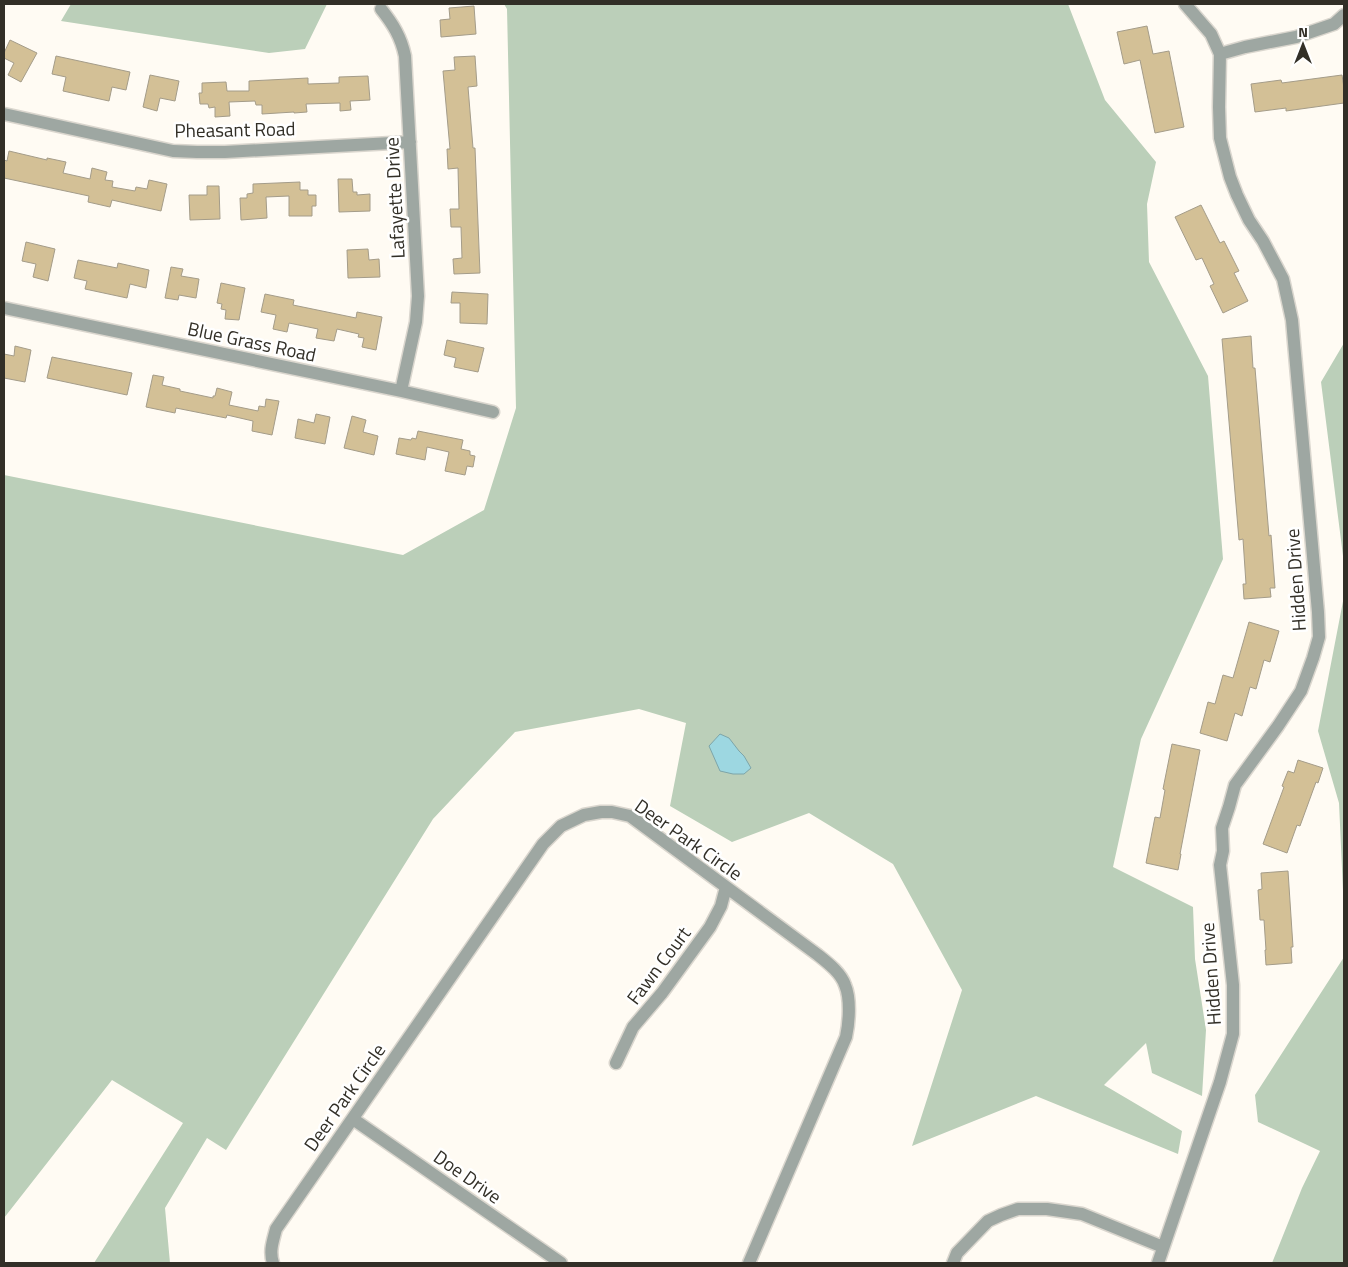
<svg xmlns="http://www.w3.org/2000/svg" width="1348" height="1267" font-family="'Titillium Web',sans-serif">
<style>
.green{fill:#bbcfb9}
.water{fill:#9dd7e1;stroke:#7da5a9}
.building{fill:#d3c096;stroke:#a49c89}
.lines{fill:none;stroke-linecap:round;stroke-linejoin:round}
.minor-casing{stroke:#dad6ce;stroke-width:15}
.minor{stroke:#9ea7a2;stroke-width:12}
.labels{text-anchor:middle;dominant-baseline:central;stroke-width:5;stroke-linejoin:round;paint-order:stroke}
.street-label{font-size:19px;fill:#322f27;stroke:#fff}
</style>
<rect width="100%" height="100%" fill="#fffbf3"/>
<path class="green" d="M 71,4 L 327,4 L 305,49 L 269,53 L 61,21 Z
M 504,4 L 1068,4 L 1105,100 L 1156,162 L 1147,204 L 1149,262 L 1208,376 L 1223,559 L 1141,739 L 1113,867 L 1193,907 L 1195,959 L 1206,1030 L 1202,1096 L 1152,1073 L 1146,1043 L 1104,1085 L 1182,1131 L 1178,1154 L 1036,1096 L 912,1146 L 962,990 L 893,864 L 809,813 L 732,842 L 670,806 L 686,723 L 639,709 L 515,732 L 433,819 L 226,1150 L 207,1138 L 165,1208 L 170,1263 L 94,1263 L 183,1123 L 112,1080 L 4,1218 L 4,475 L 403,555 L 484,510 L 516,408 L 507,9 Z
M 1344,343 L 1344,564 L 1321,382 Z
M 1344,596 L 1344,913 L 1339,803 L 1318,731 Z
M 1344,957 L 1344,1263 L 1272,1263 L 1302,1188 L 1320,1151 L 1258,1122 L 1255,1095 Z"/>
<path class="water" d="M 720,734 L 729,738 L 739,751 L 744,756 L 751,768 L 744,774 L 733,774 L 720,771 L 709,746 Z"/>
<path class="building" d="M 474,6 L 476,34 L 441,37 L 440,20 L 450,19 L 449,8 Z
M 1147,26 L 1153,54 L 1169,51 L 1184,127 L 1155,133 L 1140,60 L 1124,64 L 1117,32 Z
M 10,40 L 37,53 L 21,82 L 8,75 L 14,63 L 4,58 L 4,53 Z
M 56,56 L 130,72 L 126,90 L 112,87 L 109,101 L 63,91 L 66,77 L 52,74 Z
M 475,56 L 477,86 L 468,87 L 473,148 L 475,148 L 480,273 L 454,274 L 453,259 L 462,258 L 461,227 L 451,227 L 450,209 L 459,209 L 458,168 L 448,169 L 447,149 L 450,149 L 443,71 L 455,70 L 454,57 Z
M 150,75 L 179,81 L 175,101 L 160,98 L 157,111 L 143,107 Z
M 1342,75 L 1344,88 L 1344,103 L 1286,111 L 1286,108 L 1255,112 L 1251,84 L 1281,80 L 1282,83 Z
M 368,76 L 370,100 L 350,101 L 351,110 L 340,111 L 340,103 L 306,104 L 307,112 L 294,113 L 294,112 L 262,114 L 262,105 L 256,105 L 255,101 L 229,102 L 230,116 L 215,117 L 215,107 L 209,108 L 208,104 L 200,104 L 199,93 L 202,93 L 202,83 L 226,82 L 227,91 L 249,91 L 249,81 L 308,78 L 308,84 L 339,83 L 339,77 Z
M 9,151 L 47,160 L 47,158 L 66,162 L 63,173 L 90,179 L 92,168 L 107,172 L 105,180 L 113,181 L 112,187 L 135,191 L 136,187 L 147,189 L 149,180 L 167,184 L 161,211 L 112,200 L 110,207 L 88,202 L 89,196 L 4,178 L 4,160 L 7,161 Z
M 338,179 L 352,179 L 353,192 L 357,192 L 357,195 L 370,194 L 370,211 L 339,212 Z
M 300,182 L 300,190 L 308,190 L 308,195 L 316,195 L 316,206 L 312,206 L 312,216 L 289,216 L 289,196 L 266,197 L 267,218 L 241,220 L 240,198 L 247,198 L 247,194 L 253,193 L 253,184 Z
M 207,186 L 219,186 L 220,219 L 190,220 L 189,195 L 207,195 Z
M 1201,205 L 1220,243 L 1224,241 L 1239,271 L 1234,273 L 1248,301 L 1223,313 L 1210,286 L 1214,284 L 1202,258 L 1196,260 L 1175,217 Z
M 26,242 L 55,249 L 48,281 L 33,277 L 36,264 L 22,261 Z
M 368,249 L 369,260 L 379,259 L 380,277 L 348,278 L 347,250 Z
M 78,260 L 117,268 L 118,263 L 149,270 L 146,288 L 130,284 L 127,298 L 85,289 L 87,281 L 74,278 Z
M 171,267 L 183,269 L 181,276 L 199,279 L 196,298 L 179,295 L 178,300 L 165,298 Z
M 221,283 L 245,288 L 239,320 L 225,319 L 226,310 L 221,309 L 222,304 L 217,303 Z
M 452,292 L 488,294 L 487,324 L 460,323 L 460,303 L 451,303 Z
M 265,294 L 294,300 L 293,305 L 356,318 L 357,312 L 382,317 L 376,350 L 362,347 L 364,338 L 358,337 L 359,334 L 337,329 L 334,341 L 316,338 L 318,329 L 289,323 L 287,332 L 273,329 L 276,315 L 261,312 Z
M 1251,336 L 1253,368 L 1255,368 L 1269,536 L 1271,535 L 1275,588 L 1270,588 L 1271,597 L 1244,599 L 1243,584 L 1246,584 L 1243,539 L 1239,540 L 1222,339 Z
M 447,340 L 484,348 L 478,372 L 454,367 L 456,358 L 444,355 Z
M 15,346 L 31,350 L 25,382 L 4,378 L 4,354 L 14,356 Z
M 52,357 L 132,373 L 127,395 L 47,378 Z
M 153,375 L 164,377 L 162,385 L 180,389 L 180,391 L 213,398 L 213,396 L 215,396 L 217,388 L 232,392 L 229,405 L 258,411 L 259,406 L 265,407 L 266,399 L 279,401 L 272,435 L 252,431 L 253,421 L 227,415 L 226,418 L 176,408 L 175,413 L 146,407 Z
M 316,414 L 330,417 L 325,444 L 295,438 L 298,419 L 314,423 Z
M 352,416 L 366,420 L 363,432 L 378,436 L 374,455 L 344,448 Z
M 418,431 L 463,440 L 461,449 L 470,451 L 470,455 L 475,456 L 473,467 L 467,466 L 465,475 L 445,471 L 449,452 L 427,447 L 425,460 L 396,454 L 399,438 L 411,440 L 412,438 L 416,439 Z
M 1249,622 L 1279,631 L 1270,662 L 1264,660 L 1256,689 L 1250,687 L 1242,716 L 1235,713 L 1227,741 L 1200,733 L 1208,702 L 1215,704 L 1223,675 L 1233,678 Z
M 1172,744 L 1200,750 L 1180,854 L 1181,854 L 1178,870 L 1146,863 L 1155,817 L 1160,818 L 1165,790 L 1163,789 Z
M 1298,760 L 1323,768 L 1318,783 L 1316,782 L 1300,826 L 1297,825 L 1287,853 L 1263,844 L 1284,787 L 1282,786 L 1288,771 L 1294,773 Z
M 1288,871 L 1293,947 L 1291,947 L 1292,963 L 1266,965 L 1265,950 L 1266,950 L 1264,920 L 1260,920 L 1258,890 L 1262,889 L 1261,873 Z"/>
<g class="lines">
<g class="minor-casing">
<path id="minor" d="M 381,9 C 393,24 401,37 405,56 L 418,296 L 416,322 L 401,391
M 1220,54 L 1245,47 L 1296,37 L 1334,24 L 1344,15
M 4,114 L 173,151 L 197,152 L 225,152 L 410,142
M 4,308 L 401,391 L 493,412
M 616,1063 L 633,1027 L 662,993 L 710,927 L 721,906 L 726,887
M 353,1119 L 561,1263
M 273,1263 C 269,1251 273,1241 276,1229 L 543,844 L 561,826 L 584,815 L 601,812 L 612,812 L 630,816 L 818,955 C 828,963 841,973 845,985 C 851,999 849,1023 846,1037 L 749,1263
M 953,1263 L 957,1253 L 988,1221 L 1001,1215 L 1018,1209 L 1047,1209 L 1082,1214 L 1163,1247
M 1158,1263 L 1220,1082 L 1233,1034 L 1233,985 L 1220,865 L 1223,851 L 1222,828 L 1229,807 L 1235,785 L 1278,726 L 1301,691 L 1313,658 L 1319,637 L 1318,612 L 1292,320 L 1283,279 L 1263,241 L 1249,220 L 1237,195 L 1230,177 L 1220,138 L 1219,107 L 1220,54 L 1211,34 L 1185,4"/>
</g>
<use href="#minor" class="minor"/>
</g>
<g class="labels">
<g class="street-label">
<text transform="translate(235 129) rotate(-1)">Pheasant Road</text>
<text transform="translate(394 198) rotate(-93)">Lafayette Drive</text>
<text transform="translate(252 341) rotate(12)">Blue Grass Road</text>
<text transform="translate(1295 580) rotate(-94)">Hidden Drive</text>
<text transform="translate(689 839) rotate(35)">Deer Park Circle</text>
<text transform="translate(658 965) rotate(-53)">Fawn Court</text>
<text transform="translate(1210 974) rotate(-94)">Hidden Drive</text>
<text transform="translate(344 1097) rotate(-55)">Deer Park Circle</text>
<text transform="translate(468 1176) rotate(35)">Doe Drive</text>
</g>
</g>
<rect width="1348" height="1267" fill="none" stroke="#322f27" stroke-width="10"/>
<g transform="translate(1303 45)" stroke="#ffffff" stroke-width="4" paint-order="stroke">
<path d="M0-4L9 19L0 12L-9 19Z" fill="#322f27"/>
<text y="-8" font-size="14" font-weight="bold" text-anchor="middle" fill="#322f27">N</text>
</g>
</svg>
